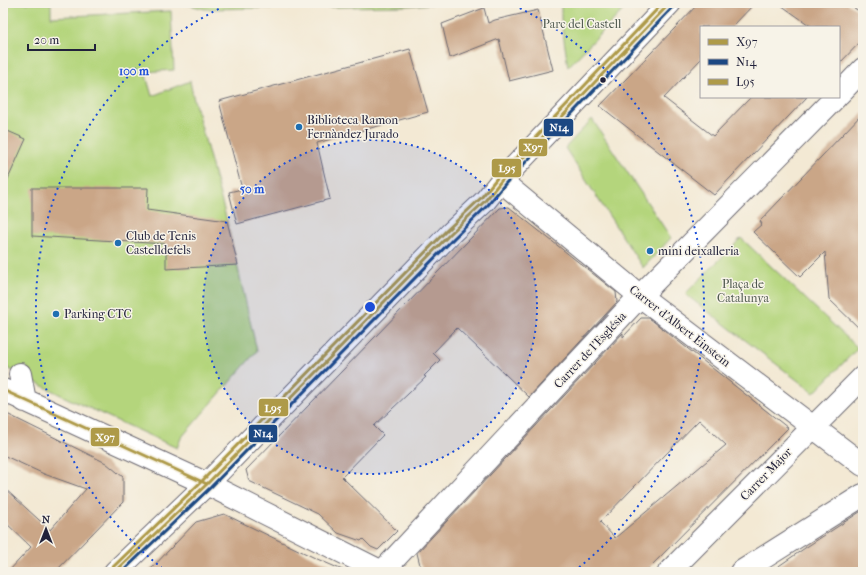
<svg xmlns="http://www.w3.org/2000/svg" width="866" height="575" font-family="'IM FELL French Canon',serif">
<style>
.park{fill:#b4d57c;stroke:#6b7c5c}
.building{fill:#caa687;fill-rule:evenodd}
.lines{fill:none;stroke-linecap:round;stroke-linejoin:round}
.minor-casing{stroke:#6b6871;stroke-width:24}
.minor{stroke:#fff;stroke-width:22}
.bus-1-casing{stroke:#f7f3e8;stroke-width:6}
.bus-2-casing{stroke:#f7f3e8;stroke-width:6}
.bus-3-casing{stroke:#f7f3e8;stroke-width:6}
.bus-1{stroke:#ae9a48;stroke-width:3}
.bus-2{stroke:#1c4883;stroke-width:3}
.bus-3{stroke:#ae9a48;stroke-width:3}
.ring{fill:none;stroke:#1d4ed8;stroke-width:2;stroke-dasharray:2 4}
.bus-dot{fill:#22223b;stroke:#f7f3e8;stroke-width:1.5}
.poi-dot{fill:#1f6fb2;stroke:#f7f3e8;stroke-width:1.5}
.labels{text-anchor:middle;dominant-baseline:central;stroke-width:3;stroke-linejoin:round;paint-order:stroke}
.park-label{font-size:12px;fill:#4e584e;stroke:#f7f3e8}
.poi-label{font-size:12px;fill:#22223b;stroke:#f7f3e8;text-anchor:start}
.street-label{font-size:12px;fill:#22223b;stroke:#f7f3e8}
.centre{fill:#1d4ed8;stroke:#f7f3e8;stroke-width:2}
.ring-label{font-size:12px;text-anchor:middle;font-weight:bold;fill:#1d4ed8;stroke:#f7f3e8;stroke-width:3;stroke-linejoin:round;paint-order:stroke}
.line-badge{stroke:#f7f3e8;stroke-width:1.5}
.badge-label{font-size:11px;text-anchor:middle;font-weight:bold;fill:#fff}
</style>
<rect width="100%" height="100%" fill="#f7f3e8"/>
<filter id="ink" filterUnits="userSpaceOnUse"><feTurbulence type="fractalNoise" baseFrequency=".025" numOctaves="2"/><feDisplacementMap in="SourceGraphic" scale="8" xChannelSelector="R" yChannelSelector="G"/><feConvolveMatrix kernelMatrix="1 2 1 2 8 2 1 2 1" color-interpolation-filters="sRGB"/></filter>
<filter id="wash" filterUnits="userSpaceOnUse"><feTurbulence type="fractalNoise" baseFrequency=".012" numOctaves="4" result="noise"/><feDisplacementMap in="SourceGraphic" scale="16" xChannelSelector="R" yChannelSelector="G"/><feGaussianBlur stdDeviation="0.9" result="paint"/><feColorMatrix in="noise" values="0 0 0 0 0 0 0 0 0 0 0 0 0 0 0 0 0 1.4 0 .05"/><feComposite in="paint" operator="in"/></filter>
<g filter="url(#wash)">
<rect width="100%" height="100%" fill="#f3e9d4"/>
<path class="park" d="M 3,3 L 51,3 L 51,17 L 171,11 L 174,70 L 145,72 L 152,96 L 190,81 L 193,96 L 227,221 L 257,351 L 181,438 L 177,448 L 69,399 L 3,366 Z
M 182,3 L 447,3 L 407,6 L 205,9 Z
M 561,3 L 630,3 L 568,67 L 561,19 Z
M 592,119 L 671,238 L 643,268 L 565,148 Z
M 741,238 L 858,348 L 814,393 L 685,294 Z"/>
<g id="blocks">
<path class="building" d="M 699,3 L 755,3 L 732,27 L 701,27 L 701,59 L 664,98 L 713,136 L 751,97 L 807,97 L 714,195 L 600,106 Z
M 778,3 L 847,3 L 863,14 L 863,39 L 839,64 L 839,27 L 812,27 Z
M 484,8 L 488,23 L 495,20 L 538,10 L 553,70 L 509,81 L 499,39 L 450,58 L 442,24 Z
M 410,49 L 428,112 L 317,143 L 330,199 L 237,224 L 229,192 L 242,189 L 219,101 Z
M 863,113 L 863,332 L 829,299 L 825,252 L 800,277 L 753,232 L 762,224 L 760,221 Z
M 3,129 L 26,139 L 3,190 Z
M 32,188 L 148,188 L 147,210 L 227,221 L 238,265 L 166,269 L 166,244 L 32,236 Z
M 509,207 L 616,292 L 617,302 L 529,397 L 457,328 L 433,353 L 440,360 L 424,376 L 426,377 L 374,426 L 383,435 L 342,477 L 397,531 L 378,550 L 371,547 L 363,539 L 361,541 L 338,533 L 318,514 L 249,481 L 246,470 L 500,208 Z
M 641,318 L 649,318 L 788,428 L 645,572 L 428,572 L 420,565 L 417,553 L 623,333 L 623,337 ZM 699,420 L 726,445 L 615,538 L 600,522 Z
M 3,412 L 106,463 L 123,477 L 123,502 L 55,572 L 8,572 L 31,547 L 3,520 L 3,487 L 50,530 L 86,489 L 44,474 L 3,455 Z
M 863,510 L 863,572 L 770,572 L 805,548 Z
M 224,514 L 315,558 L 347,572 L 148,572 L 196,522 Z"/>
</g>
</g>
<g filter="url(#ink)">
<use href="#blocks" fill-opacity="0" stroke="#6b6871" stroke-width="1"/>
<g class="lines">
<g class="minor-casing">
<path id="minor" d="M 839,94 L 863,69
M 501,181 L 640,296 L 863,465
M 20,374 L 25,401
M 3,390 L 207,484 L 382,572
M 115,572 L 207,484 L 450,234 L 485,201 L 501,181 L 670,3
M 382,572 L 640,296 L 836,97
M 669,572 L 863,377
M 741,572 L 863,495"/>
</g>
<use href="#minor" class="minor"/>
<g class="bus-1-casing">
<path id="bus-1" d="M 3,390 L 207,484
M 115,572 L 207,484 L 450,234 L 485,201 L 501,181 L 670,3"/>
</g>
<g class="bus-2-casing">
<path id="bus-2" d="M 122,572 L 211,487 L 454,238 L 488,205 L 505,184 L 674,6"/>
</g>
<g class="bus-3-casing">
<path id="bus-3" d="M 112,568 L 203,480 L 446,231 L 481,198 L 497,178 L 663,3"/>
</g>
<use href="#bus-1" class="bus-1"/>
<use href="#bus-2" class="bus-2"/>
<use href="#bus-3" class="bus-3"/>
</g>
</g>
<circle cx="370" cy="307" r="167" fill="#1d4ed8" fill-opacity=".12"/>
<g class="ring">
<circle cx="370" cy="307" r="167"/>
<path d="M167 572A334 334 0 0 1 231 3M509 3A334 334 0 0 1 573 572"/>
</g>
<circle class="bus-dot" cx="603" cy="80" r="3.5"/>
<g class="poi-dot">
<circle cx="299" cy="127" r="4"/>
<circle cx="118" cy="243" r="4"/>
<circle cx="650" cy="251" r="4"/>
<circle cx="56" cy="314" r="4"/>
</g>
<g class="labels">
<g class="park-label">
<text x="582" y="24">Parc del Castell</text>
<text x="743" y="284">Plaça de<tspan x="743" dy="14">Catalunya</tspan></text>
</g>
<g class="poi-label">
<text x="307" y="120">Biblioteca Ramon<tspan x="307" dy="14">Fernàndez Jurado</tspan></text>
<text x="126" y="236">Club de Tenis<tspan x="126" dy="14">Castelldefels</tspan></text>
<text x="658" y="251">mini deixalleria</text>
<text x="64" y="314">Parking CTC</text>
</g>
<g class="street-label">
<text transform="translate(680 326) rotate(38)">Carrer d'Albert Einstein</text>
<text transform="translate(590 350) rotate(-47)">Carrer de l'Església</text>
<text transform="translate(766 474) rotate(-46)">Carrer Major</text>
</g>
</g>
<circle cx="370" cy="307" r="6" class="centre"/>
<g class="ring-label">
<text x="134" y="75">100 m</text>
<text x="252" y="193">50 m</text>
</g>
<g class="line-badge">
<rect x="543" y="118" width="31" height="19" rx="4" fill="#1c4883"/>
<rect x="518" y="138" width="30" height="19" rx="4" fill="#ae9a48"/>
<rect x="491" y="158" width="31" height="20" rx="4" fill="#ae9a48"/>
<rect x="258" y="398" width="31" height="19" rx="4" fill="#ae9a48"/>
<rect x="248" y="424" width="30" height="19" rx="4" fill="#1c4883"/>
<rect x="90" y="427" width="30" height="20" rx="4" fill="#ae9a48"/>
</g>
<g class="badge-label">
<text x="559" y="131">N14</text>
<text x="533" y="151">X97</text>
<text x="507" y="172">L95</text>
<text x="273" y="412">L95</text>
<text x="263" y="437">N14</text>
<text x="105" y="441">X97</text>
</g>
<rect width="866" height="575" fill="none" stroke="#f7f3e8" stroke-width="16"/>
<rect x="700" y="26" width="140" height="72" fill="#f7f3e8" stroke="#a29fa3"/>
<rect x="708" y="39" width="20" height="6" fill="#ae9a48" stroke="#a29fa3"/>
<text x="736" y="46" font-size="12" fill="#22223b">X97</text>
<rect x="708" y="59" width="20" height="6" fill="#1c4883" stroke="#a29fa3"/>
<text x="736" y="66" font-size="12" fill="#22223b">N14</text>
<rect x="708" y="79" width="20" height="6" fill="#ae9a48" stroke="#a29fa3"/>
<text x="736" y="86" font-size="12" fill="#22223b">L95</text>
<g transform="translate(46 529)" stroke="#f7f3e8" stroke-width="3" paint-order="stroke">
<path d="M0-3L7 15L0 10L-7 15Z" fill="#22223b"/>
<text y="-6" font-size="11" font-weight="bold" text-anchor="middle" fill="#22223b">N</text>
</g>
<path d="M28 44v6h67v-6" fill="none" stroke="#22223b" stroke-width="2"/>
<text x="34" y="44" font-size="12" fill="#22223b" stroke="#f7f3e8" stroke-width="3" paint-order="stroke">20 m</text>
</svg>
